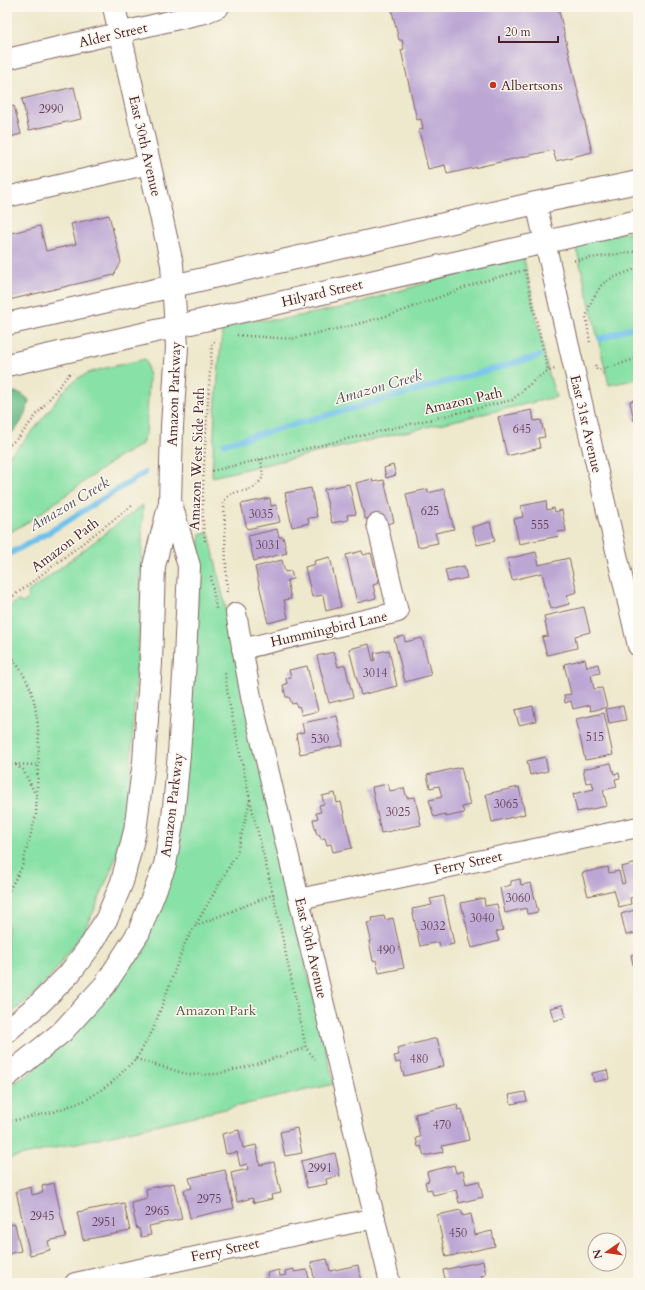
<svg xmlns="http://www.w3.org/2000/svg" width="645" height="1290" font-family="Cardo,serif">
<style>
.green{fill:#88e1a6;stroke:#698068}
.forest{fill:#6ebf8b;stroke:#5c6f5b}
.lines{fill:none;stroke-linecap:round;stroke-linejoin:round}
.stream{stroke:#6fc1eb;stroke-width:6}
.building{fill:#bca6d4}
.minor-casing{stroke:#836563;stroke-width:22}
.major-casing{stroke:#836563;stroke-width:24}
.path{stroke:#836563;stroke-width:2.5;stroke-dasharray:1 3;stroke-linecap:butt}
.minor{stroke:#fff;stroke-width:20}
.major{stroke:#fff;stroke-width:22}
.poi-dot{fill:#c8321e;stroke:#fbf7ec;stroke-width:1.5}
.labels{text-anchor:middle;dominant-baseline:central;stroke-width:3;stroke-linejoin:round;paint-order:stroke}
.number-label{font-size:12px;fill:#664155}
.street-label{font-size:14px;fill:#4a1f2b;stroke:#fbf7ec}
.poi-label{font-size:14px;fill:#4a1f2b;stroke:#fbf7ec;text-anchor:start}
.park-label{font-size:14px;fill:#5d5950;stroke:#fbf7ec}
.water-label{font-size:15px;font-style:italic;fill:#555065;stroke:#fbf7ec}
</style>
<rect width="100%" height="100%" fill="#fbf7ec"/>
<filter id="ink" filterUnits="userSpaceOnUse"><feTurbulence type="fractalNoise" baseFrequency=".025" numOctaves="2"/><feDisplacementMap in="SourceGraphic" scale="8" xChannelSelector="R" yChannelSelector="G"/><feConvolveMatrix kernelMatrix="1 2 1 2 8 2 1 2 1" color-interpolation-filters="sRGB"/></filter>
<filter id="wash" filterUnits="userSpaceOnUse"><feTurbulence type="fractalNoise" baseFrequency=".012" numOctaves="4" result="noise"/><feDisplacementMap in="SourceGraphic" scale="16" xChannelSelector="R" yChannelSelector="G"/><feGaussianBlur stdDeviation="0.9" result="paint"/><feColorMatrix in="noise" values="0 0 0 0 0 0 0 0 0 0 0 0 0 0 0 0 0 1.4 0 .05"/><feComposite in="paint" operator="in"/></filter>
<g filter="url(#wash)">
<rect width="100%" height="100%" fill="#eee8cc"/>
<path class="green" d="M 638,229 L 638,379 L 609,385 L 576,247 L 583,243 Z
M 518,258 L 524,259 L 548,371 L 556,397 L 212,477 L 215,412 L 222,331 L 229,325 L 248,320 L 278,320 L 345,307 L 486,265 Z
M 145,359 L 147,364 L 149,377 L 146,434 L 141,445 L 117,458 L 31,520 L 7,534 L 7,457 C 24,443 37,426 50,409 C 58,399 66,386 77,379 C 91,369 127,364 145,359 Z
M 143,505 L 140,613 L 129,800 L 117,855 L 94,911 L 82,933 L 55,971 L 34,994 L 7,1017 L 7,609 L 17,601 L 23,603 L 28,598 L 28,592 C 67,564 104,533 143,505 Z
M 209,533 L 284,872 L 334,1084 L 7,1159 L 7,1087 L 26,1076 L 73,1035 L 148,937 L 195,673 L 200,534 Z"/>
<path class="forest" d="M 10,391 L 22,394 L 29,400 C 26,414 20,429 7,436 L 7,392 Z"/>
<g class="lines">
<path class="stream" d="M 600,339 L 638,325
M 224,444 L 539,356
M 7,555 L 51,531 L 144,473"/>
</g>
<g id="blocks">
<path class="building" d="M 391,7 L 558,7 L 592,152 L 556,161 L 553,150 L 447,174 L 445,165 L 428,169 L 419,130 L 423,129 L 421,119 L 417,120 L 401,50 L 404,49 L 402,40 L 399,40 Z
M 74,87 L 81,119 L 29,130 L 22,99 Z
M 14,106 L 21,134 L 7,138 L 7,108 Z
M 109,215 L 121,262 L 114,275 L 9,300 L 7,292 L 7,234 L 40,226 L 46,251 L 76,244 L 71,224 Z
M 638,399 L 638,420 L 634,421 L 630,401 Z
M 532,410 L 534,421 L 541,420 L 545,437 L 538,438 L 540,448 L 507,456 L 498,417 Z
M 393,465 L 396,475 L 386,478 L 384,468 Z
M 372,479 L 373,482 L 384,480 L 394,522 L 385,525 L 383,515 L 365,519 L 356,483 Z
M 349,484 L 356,514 L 347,515 L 348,520 L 332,523 L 324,489 Z
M 311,488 L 317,517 L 308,518 L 309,523 L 292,527 L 285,493 Z
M 428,489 L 428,493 L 444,489 L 454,529 L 435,533 L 438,543 L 418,547 L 406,494 Z
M 270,498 L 271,506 L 276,505 L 280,522 L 247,529 L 241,504 Z
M 546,501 L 547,510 L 554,508 L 555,512 L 562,510 L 566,531 L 558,532 L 559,536 L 519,544 L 514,519 L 523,517 L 521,506 Z
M 490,522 L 495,541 L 477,545 L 472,527 Z
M 277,529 L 279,537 L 283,537 L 287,553 L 254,561 L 248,536 Z
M 362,551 L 363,555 L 371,553 L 379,583 L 373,585 L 376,598 L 357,603 L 346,555 Z
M 536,552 L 539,565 L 569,558 L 577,592 L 567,595 L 569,604 L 551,609 L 542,573 L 512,580 L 507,559 Z
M 330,557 L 341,607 L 326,611 L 323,595 L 312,597 L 305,567 L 315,564 L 314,561 Z
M 282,560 L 285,572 L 291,571 L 293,579 L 287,580 L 291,599 L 284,600 L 288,618 L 268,623 L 255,567 Z
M 464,566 L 467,578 L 448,582 L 445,570 Z
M 584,607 L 590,632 L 575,636 L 577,648 L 547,655 L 542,637 L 548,636 L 544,616 Z
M 404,636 L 405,642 L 422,638 L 431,675 L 405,682 L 394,638 Z
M 369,644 L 373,661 L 375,660 L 374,653 L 389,650 L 397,686 L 361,695 L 349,649 Z
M 334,652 L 338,667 L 345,665 L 353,697 L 329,703 L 317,656 Z
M 585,659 L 587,667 L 598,664 L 600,673 L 591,675 L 594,689 L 602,688 L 607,707 L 591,711 L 590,705 L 573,709 L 571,701 L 565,703 L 564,695 L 571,694 L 564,664 Z
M 307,666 L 318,711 L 302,715 L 299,706 L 297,707 L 296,703 L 292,704 L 289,697 L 286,697 L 283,685 L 287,684 L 286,678 L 291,677 L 289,670 Z
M 533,706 L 536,721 L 519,725 L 515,710 Z
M 623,706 L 626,720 L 609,723 L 606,709 Z
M 604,713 L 613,755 L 585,760 L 576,719 Z
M 337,716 L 343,745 L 300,754 L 296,734 L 304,732 L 302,723 Z
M 545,757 L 548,771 L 530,775 L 527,761 Z
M 611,763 L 614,774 L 619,773 L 620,778 L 615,779 L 617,787 L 603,790 L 607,806 L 577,812 L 573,794 L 594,789 L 592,782 L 586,783 L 583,769 Z
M 461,767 L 470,805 L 462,807 L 464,813 L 446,817 L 445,814 L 434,817 L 429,800 L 442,797 L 439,786 L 430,788 L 427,775 Z
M 388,784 L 390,791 L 404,788 L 407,798 L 415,797 L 421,825 L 381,833 L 372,787 Z
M 519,787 L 525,814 L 492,822 L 486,794 Z
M 335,793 L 337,803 L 341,802 L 352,848 L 333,852 L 331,844 L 327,845 L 325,838 L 321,839 L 319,834 L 317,835 L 313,820 L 318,818 L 316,813 L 321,812 L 319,805 L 324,804 L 322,796 Z
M 638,863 L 638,896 L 630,898 L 631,904 L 619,907 L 614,890 L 588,896 L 582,873 L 608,867 L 609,873 L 619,871 L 622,884 L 625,883 L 621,867 Z
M 520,879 L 521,885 L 531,883 L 538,912 L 527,914 L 526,908 L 505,913 L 500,888 L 511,885 L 511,881 Z
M 444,896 L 454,944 L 440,947 L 439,942 L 420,946 L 412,909 L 432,905 L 430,899 Z
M 484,898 L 485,906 L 497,904 L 503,930 L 496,932 L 499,941 L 472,948 L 461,903 Z
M 638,909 L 638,940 L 637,940 L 636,933 L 626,935 L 621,914 Z
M 384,916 L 385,920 L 393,918 L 404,968 L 379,973 L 376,960 L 373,961 L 369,941 L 371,940 L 367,923 L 373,922 L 372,918 Z
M 638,953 L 638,982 L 637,982 L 631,955 Z
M 563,1005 L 566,1017 L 554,1021 L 550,1008 Z
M 437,1038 L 444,1066 L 404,1076 L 400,1062 L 396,1063 L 394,1056 L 399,1055 L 397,1048 Z
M 607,1070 L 609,1079 L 594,1082 L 592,1073 Z
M 525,1092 L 527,1101 L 511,1104 L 509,1095 Z
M 457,1104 L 458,1110 L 462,1109 L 469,1140 L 442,1146 L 443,1152 L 424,1156 L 421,1146 L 418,1147 L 416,1138 L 420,1137 L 415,1114 Z
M 297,1128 L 302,1153 L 285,1156 L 280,1132 Z
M 239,1130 L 243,1148 L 256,1145 L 260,1165 L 274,1162 L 281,1193 L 271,1195 L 272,1199 L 254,1203 L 252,1198 L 237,1202 L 231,1173 L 248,1169 L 247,1164 L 240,1166 L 237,1152 L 226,1154 L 222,1134 Z
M 335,1153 L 340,1176 L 326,1179 L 327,1184 L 307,1188 L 301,1161 Z
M 454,1165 L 456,1173 L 463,1171 L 466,1184 L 479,1181 L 483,1197 L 459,1203 L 456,1190 L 433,1195 L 431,1189 L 427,1190 L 425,1182 L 429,1181 L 427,1172 Z
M 225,1170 L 234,1208 L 190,1218 L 184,1190 L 192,1188 L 189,1178 Z
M 54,1183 L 66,1237 L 48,1241 L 50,1250 L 30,1255 L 16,1191 L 31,1187 L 32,1195 L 43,1192 L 42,1186 Z
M 174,1183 L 182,1219 L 149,1226 L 151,1235 L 141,1237 L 139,1228 L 137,1229 L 131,1202 L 147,1198 L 146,1189 Z
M 124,1203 L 130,1231 L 83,1240 L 77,1212 Z
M 461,1210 L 463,1216 L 471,1214 L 475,1235 L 492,1231 L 495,1246 L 446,1257 L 437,1215 Z
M 15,1224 L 21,1251 L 7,1254 L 7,1225 Z
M 327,1259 L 330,1271 L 358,1265 L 361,1283 L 315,1283 L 311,1262 Z
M 483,1261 L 486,1275 L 481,1276 L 482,1283 L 446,1283 L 443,1270 Z
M 294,1269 L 294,1272 L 307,1270 L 310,1283 L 261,1283 L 260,1280 L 268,1278 L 267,1273 L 279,1270 L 280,1276 L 286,1275 L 285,1271 Z"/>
</g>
</g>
<g filter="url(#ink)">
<use href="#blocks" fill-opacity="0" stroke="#836563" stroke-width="1"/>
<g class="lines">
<g class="minor-casing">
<path id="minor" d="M 7,59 L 191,16 L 205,13 L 219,7
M 7,197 L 149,164
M 536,203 L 638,646
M 236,613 L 251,697 L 390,1283
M 242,649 L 398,612 L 377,524
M 299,899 L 638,827
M 75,1283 L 375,1218"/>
</g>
<g class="major-casing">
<path id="major" d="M 7,324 L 536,203 L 638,182
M 7,365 L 638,221
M 7,1031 L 39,1004 L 69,974 L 91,945 L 107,918 L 122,882 L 135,831 L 144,761 L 151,663 L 154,566 L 170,503 L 172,427 L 177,347 L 172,264 L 114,7
M 7,1076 L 62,1032 L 105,985 L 139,932 L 165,865 L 173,818 L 179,754 L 185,660 L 189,566 L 171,504"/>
</g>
<path class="path" d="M 570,261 L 638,251
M 525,270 L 548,371
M 237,335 L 291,339 L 354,325 L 397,313 L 477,283 L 524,270
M 590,342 L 586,317 L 592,300 L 602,284 L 612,278 L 638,268
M 595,365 L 597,370 L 611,367 L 638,358
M 7,447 L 19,437 L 69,374 L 73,373
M 212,471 L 512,400 C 526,389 537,374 555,369
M 205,541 C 201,516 203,490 204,465 C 206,425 209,385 212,345 L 217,339
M 211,576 L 216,609
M 227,596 L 224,502 C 231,488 243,494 255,487 C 258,484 261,480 263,477 L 261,459
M 7,601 L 134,504
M 7,649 C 14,660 22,671 28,683 C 38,705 40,741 38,765
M 7,764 L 38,765 L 36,815 L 22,867 L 7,894
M 16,765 L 23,770 L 36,795
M 250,800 L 273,894 L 306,1048 L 315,1059
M 195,926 L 274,894
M 136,1059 L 190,1075 L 217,1074 L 250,1066 L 306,1048
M 7,1122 L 53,1112 L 86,1100 L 111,1083 L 136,1059 L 153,1030 L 184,945 L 237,853 L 250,800 L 228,697 L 225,673"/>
<use href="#minor" class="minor"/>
<use href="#major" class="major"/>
</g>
</g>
<circle class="poi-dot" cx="493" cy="85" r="4"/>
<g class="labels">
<g class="number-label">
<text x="51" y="109">2990</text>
<text x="522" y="429">645</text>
<text x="430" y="511">625</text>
<text x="261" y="514">3035</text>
<text x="540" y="525">555</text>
<text x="268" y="545">3031</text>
<text x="375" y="673">3014</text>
<text x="595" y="737">515</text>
<text x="320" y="739">530</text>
<text x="506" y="804">3065</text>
<text x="398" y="812">3025</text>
<text x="518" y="898">3060</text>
<text x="482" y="918">3040</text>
<text x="433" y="926">3032</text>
<text x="386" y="950">490</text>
<text x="419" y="1059">480</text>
<text x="442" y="1125">470</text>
<text x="320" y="1168">2991</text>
<text x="209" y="1199">2975</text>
<text x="157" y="1211">2965</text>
<text x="42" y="1216">2945</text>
<text x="104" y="1222">2951</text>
<text x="458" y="1233">450</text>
</g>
<g class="street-label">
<text transform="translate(113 35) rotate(-13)">Alder Street</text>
<text transform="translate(145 146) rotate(77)">East 30th Avenue</text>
<text transform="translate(322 293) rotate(-13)">Hilyard Street</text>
<text transform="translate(174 394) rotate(-88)">Amazon Parkway</text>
<text transform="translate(463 401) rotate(-13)">Amazon Path</text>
<text transform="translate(586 424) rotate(77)">East 31st Avenue</text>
<text transform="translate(197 459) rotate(-88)">Amazon West Side Path</text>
<text transform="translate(65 545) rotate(-37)">Amazon Path</text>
<text transform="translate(329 629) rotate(-13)">Hummingbird Lane</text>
<text transform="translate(172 805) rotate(-83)">Amazon Parkway</text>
<text transform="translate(468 863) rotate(-12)">Ferry Street</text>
<text transform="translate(311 948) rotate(77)">East 30th Avenue</text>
<text transform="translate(225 1250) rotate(-12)">Ferry Street</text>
</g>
<g class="poi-label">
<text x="501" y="85">Albertsons</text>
</g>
<g class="park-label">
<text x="216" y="1010">Amazon Park</text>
</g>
<g class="water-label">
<text transform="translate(378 387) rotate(-16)">Amazon Creek</text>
<text transform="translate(69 504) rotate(-31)">Amazon Creek</text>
</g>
</g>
<rect width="645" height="1290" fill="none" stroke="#fbf7ec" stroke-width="24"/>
<g transform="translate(607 1252) rotate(257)"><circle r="19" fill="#fbf7ec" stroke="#b4a19f"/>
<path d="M0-3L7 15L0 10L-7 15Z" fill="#c8321e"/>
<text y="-6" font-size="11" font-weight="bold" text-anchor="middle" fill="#4a1f2b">N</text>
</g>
<path d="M499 36v6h59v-6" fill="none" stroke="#4a1f2b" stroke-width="2"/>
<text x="505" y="36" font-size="12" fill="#4a1f2b" stroke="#fbf7ec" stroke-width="3" paint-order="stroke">20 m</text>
</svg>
